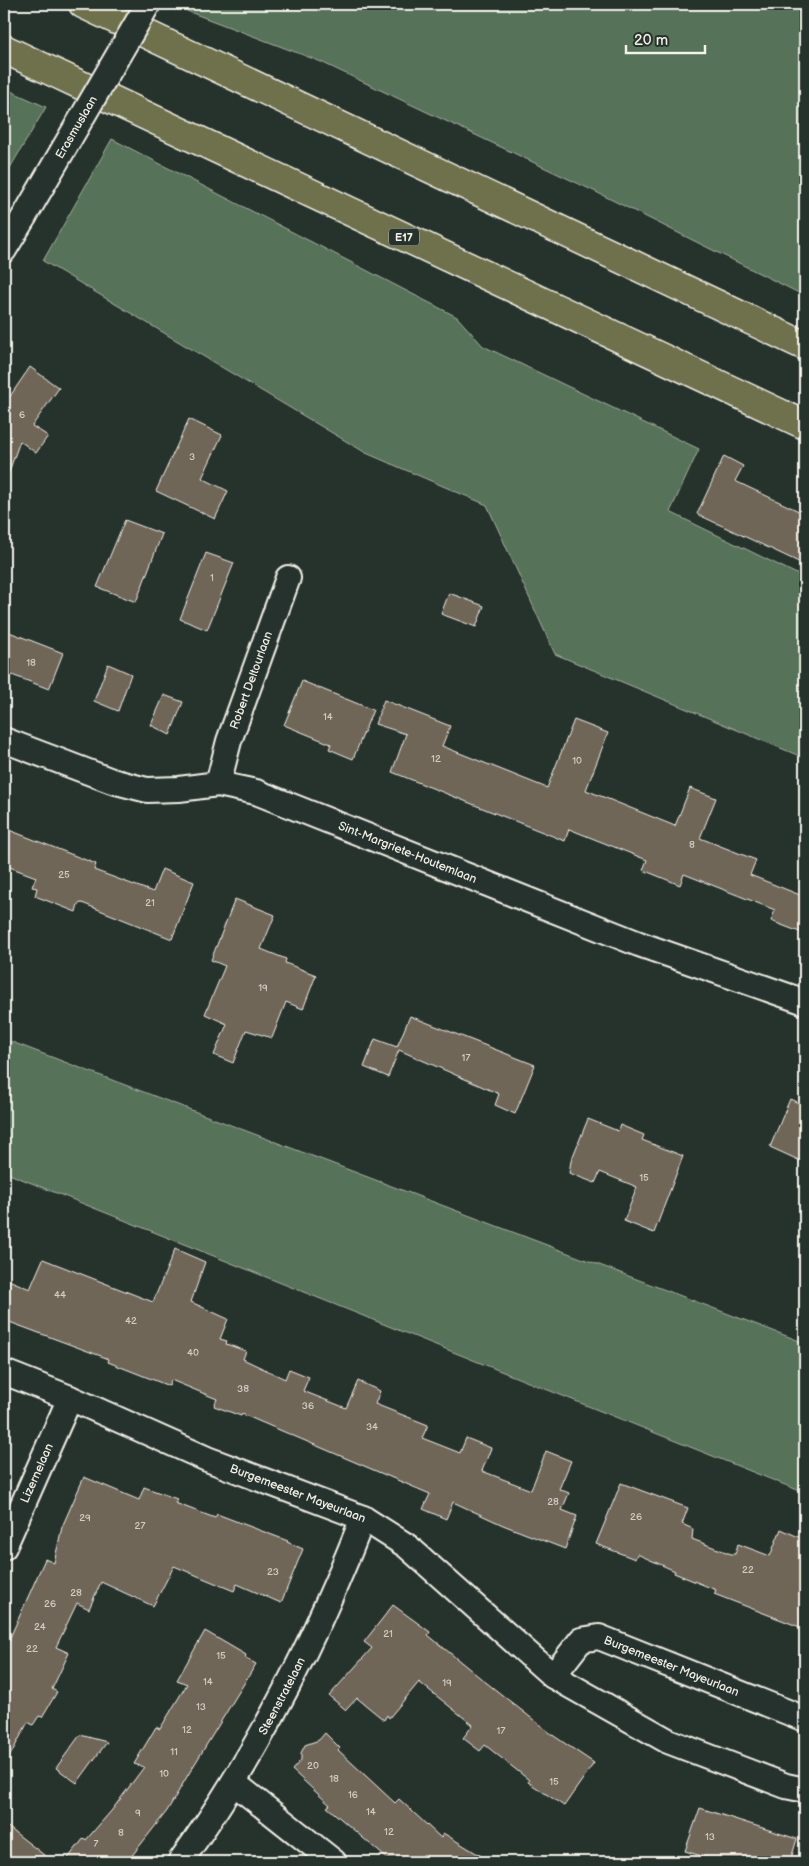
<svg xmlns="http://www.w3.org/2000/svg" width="809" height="1866" font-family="'Balsamiq Sans',sans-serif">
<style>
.green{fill:#577258;stroke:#a6b2a0}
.building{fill:#706659;stroke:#f4f1e8}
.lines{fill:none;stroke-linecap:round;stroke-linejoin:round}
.street-casing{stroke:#f4f1e8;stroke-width:28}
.highway-casing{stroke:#f4f1e8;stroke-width:31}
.street{stroke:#26332d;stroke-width:24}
.highway{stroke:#6e714b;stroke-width:28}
.street-bridge-casing{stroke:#f4f1e8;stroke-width:28;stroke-linecap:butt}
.street-bridge{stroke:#26332d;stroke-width:24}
.labels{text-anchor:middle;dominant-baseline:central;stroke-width:5;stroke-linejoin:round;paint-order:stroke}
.number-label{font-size:10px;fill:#d3cec4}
.shield{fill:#26332d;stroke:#b6b8b0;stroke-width:1}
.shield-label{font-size:11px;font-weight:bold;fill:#f4f1e8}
.street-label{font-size:12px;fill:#f4f1e8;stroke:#26332d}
</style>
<rect width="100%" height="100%" fill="#26332d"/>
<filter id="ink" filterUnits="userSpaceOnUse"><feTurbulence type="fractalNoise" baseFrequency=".02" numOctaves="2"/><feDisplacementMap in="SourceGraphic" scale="10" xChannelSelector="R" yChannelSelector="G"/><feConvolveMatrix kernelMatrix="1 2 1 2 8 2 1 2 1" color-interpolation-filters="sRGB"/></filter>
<g filter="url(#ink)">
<path class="green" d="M 191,4 L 805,4 L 805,296 L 594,191 L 319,61 L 187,11 Z
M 4,88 L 46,107 L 4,178 Z
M 112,139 L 457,317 L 483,346 L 699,449 L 670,512 L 805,578 L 805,747 L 802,757 L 555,654 L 487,505 L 366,453 L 43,261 Z
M 4,1039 L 805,1343 L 805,1493 L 4,1172 Z"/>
<path class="building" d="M 30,367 L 59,388 L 32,426 L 48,436 L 36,453 L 20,441 L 7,477 L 4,477 L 4,405 Z
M 189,419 L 222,435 L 202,478 L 228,491 L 215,519 L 156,491 Z
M 724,456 L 743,466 L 735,481 L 805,514 L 805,565 L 697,514 Z
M 125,520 L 162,534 L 136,602 L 97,587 Z
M 206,553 L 234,563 L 207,630 L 180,619 Z
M 449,593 L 484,606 L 476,627 L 441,614 Z
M 4,630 L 63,653 L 49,689 L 4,672 Z
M 108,664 L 131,674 L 118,711 L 94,701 Z
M 302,681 L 373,710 L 353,759 L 329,749 L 331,744 L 284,725 Z
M 164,695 L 183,702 L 170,735 L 151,725 Z
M 384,700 L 450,726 L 442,746 L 547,788 L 574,720 L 608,733 L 586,790 L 675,826 L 690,788 L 716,798 L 700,838 L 756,860 L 750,875 L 805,897 L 805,934 L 771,921 L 775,910 L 684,874 L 680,885 L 643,870 L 647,860 L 569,829 L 565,841 L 392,772 L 406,734 L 375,724 Z
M 4,828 L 96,864 L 94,870 L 153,892 L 162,869 L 194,882 L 172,939 L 82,903 L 78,904 L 76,912 L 35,896 L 37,888 L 32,887 L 36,877 L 4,865 Z
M 235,899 L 275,915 L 261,949 L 286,959 L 285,963 L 316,975 L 303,1009 L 286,1002 L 272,1038 L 246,1030 L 233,1063 L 214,1055 L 227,1024 L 205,1014 L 225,966 L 211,960 Z
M 410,1016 L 535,1065 L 515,1114 L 495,1105 L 499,1094 L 399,1050 L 388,1077 L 364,1067 L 375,1039 L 397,1047 Z
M 790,1099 L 805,1106 L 805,1163 L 770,1147 Z
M 588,1119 L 618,1131 L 620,1125 L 644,1135 L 642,1140 L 683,1156 L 654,1233 L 624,1221 L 637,1187 L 600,1172 L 595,1183 L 569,1173 L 571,1161 Z
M 175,1249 L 205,1262 L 191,1302 L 228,1319 L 220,1339 L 227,1341 L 226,1344 L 246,1351 L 243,1359 L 285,1379 L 289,1369 L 309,1377 L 303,1391 L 346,1408 L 358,1381 L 380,1391 L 375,1404 L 428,1425 L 422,1438 L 460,1453 L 466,1438 L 491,1448 L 482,1471 L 531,1490 L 546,1451 L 571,1461 L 559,1489 L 569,1493 L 562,1510 L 577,1516 L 565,1549 L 503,1525 L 453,1502 L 446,1519 L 423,1509 L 430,1494 L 242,1414 L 241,1416 L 214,1406 L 217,1399 L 171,1380 L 169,1386 L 108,1362 L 109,1359 L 4,1320 L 4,1278 L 30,1289 L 43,1259 L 153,1302 Z
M 84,1477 L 139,1500 L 144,1487 L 177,1499 L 175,1503 L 215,1518 L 217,1514 L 288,1541 L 287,1542 L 303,1549 L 281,1603 L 237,1584 L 234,1591 L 174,1566 L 153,1606 L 101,1582 L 89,1609 L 77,1603 L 56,1647 L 69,1653 L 52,1689 L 57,1692 L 42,1717 L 39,1716 L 33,1725 L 28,1722 L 4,1767 L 4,1651 L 45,1559 L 54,1563 L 62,1527 Z
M 621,1483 L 688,1508 L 682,1524 L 693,1529 L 692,1539 L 731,1554 L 735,1554 L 738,1544 L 770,1556 L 781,1529 L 805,1540 L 805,1629 L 714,1594 L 716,1590 L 674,1573 L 675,1571 L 637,1554 L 635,1559 L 596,1544 Z
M 393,1605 L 430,1632 L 428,1635 L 478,1676 L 554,1736 L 594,1763 L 564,1806 L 528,1782 L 529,1780 L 485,1745 L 480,1751 L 463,1738 L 473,1725 L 419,1682 L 389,1718 L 387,1715 L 384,1720 L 357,1698 L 346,1710 L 329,1696 L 372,1648 L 364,1642 Z
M 205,1631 L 246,1655 L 245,1658 L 256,1664 L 188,1775 L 167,1811 L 127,1862 L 65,1862 L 84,1838 L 86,1840 L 112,1810 L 144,1767 L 134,1764 L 156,1727 L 160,1729 L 187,1684 L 177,1680 Z
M 325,1733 L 340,1748 L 338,1750 L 395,1803 L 399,1799 L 441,1838 L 443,1833 L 491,1862 L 391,1862 L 327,1807 L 330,1805 L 292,1770 L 301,1760 L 301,1753 L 305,1745 L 319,1740 Z
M 80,1735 L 107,1742 L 77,1783 L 56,1768 Z
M 700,1808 L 797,1839 L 790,1862 L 721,1862 L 685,1851 Z
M 4,1824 L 53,1862 L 4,1862 Z"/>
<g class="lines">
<g class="street-casing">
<g id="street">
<path d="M 4,250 L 24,217"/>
<path id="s1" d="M 4,740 L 112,781 L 147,790 L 179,789 L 218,784 L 256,792 L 639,944 L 805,1002"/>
<path id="s2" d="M 218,784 L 229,741 L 288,578"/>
<path id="s3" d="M 4,1372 L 70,1398 L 207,1459 L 363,1518 L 407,1546 L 553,1676 L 668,1741 L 786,1786 L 805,1790"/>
<path id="s4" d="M 4,1547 L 70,1398"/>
<path id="s5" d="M 553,1676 L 581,1640 L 599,1637 L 805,1719"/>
<path d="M 234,1783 L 334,1862"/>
<path id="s6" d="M 180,1862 C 256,1757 316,1639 363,1518"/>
</g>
</g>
<g class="highway-casing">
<path id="highway" d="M 83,4 L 805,346
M 4,49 L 805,425"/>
</g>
<use href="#street" class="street"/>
<use href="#highway" class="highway"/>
<g class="street-bridge-casing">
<g id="street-bridge">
<path id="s7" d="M 24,217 L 148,4"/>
</g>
</g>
<use href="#street-bridge" class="street-bridge"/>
</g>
</g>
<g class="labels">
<g class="number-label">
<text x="22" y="415">6</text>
<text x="192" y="457">3</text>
<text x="212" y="578">1</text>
<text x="31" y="663">18</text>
<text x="328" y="717">14</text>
<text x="436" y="759">12</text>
<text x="577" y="761">10</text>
<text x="692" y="845">8</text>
<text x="64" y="875">25</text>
<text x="150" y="903">21</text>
<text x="263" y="988">19</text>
<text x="466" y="1058">17</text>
<text x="644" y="1178">15</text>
<text x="60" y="1295">44</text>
<text x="131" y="1321">42</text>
<text x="193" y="1353">40</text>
<text x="243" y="1389">38</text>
<text x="308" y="1406">36</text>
<text x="372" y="1427">34</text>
<text x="553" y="1502">28</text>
<text x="636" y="1517">26</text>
<text x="85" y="1518">29</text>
<text x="140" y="1526">27</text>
<text x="748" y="1570">22</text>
<text x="273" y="1572">23</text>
<text x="76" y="1593">28</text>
<text x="50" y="1604">26</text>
<text x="40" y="1627">24</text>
<text x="388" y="1634">21</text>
<text x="32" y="1649">22</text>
<text x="221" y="1656">15</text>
<text x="208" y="1682">14</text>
<text x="447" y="1683">19</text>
<text x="201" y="1707">13</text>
<text x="187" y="1730">12</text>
<text x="501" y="1731">17</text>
<text x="174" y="1752">11</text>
<text x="313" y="1766">20</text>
<text x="164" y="1774">10</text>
<text x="334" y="1779">18</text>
<text x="554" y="1782">15</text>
<text x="353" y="1795">16</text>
<text x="371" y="1812">14</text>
<text x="138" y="1813">9</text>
<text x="389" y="1832">12</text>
<text x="121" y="1833">8</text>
<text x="710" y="1837">13</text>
<text x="96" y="1844">7</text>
</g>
<rect class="shield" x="389" y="228.5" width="30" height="17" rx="4"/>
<g class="shield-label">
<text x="404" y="237">E17</text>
</g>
<g class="street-label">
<text stroke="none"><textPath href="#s7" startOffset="104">Erasmuslaan</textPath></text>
<text stroke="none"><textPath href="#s2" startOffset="109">Robert Deltourlaan</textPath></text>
<text stroke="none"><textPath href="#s1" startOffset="425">Sint-Margriete-Houtemlaan</textPath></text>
<text stroke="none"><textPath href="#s4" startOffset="81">Lizernelaan</textPath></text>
<text stroke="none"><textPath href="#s3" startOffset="318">Burgemeester Mayeurlaan</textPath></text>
<text stroke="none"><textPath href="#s5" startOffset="142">Burgemeester Mayeurlaan</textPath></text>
<text stroke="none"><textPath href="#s6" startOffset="195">Steenstratelaan</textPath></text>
</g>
</g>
<rect width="809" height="1866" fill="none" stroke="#26332d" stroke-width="20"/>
<rect x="10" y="10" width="789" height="1846" fill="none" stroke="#f4f1e8" stroke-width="2" filter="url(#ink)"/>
<path d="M626 45v8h79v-8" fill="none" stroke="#f4f1e8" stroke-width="2.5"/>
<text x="634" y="45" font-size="15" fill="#f4f1e8" stroke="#26332d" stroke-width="4" paint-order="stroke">20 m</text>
</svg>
